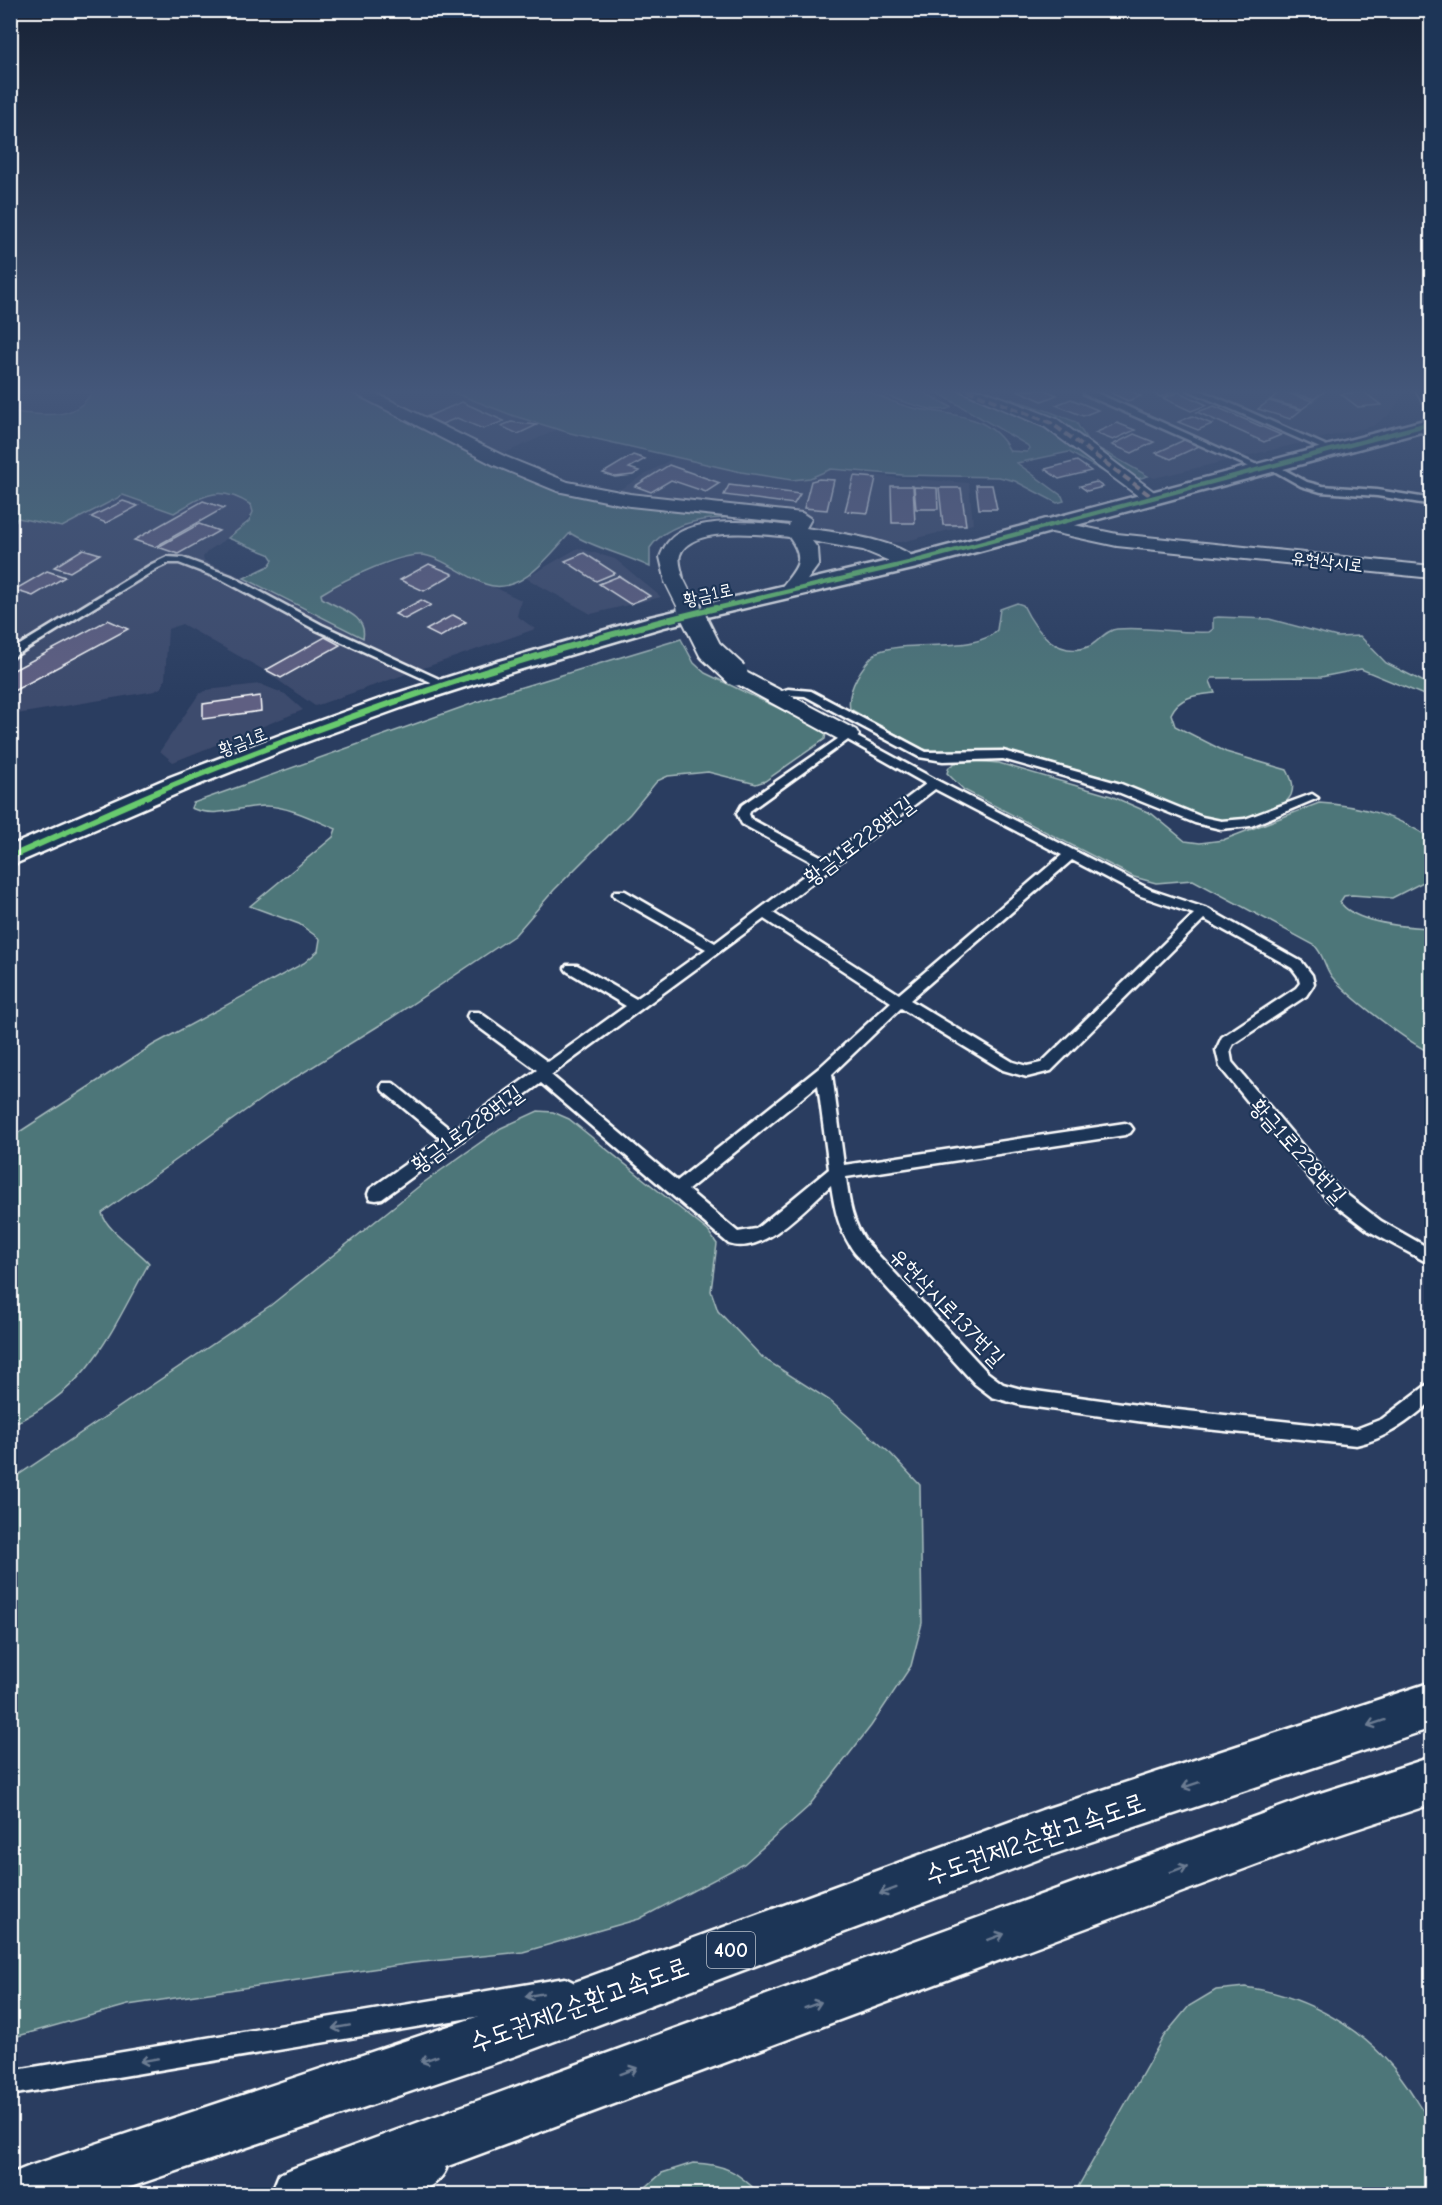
<svg xmlns="http://www.w3.org/2000/svg" width="1442" height="2205" font-family="'Comic Neue','Poor Story',sans-serif">
<style>
.built{fill:#3e4b6d}
.green{fill:#4e7679;stroke:#a6babc;stroke-width:1.5}
.building{fill:#5e5f82;stroke:#fff;stroke-width:1.5}
.lines{fill:none;stroke-linecap:round;stroke-linejoin:round}
.lane-casing{stroke:#fff;stroke-width:5}
.street-casing{stroke:#fff;stroke-width:4}
.secondary-casing{stroke:#fff;stroke-width:5}
.highway-casing{stroke:#fff;stroke-width:5}
.lane{fill:#1d3557;fill-rule:evenodd}
.street{fill:#1d3557;fill-rule:evenodd}
.secondary{fill:#1d3557;fill-rule:evenodd}
.highway{fill:#1d3557;fill-rule:evenodd}
.street-bridge-far1-casing{stroke:#fff;stroke-width:21;stroke-linecap:butt}
.street-bridge-casing{stroke:#fff;stroke-width:27;stroke-linecap:butt}
.street-bridge-far1{stroke:#1d3557;stroke-width:18}
.street-bridge{stroke:#1d3557;stroke-width:23}
.quiet{stroke:#c7aca2;stroke-width:4;stroke-dasharray:8 4;stroke-linecap:butt}
.cycleway-far1-casing{stroke:#1d3557;stroke-width:7}
.cycleway-casing{stroke:#1d3557;stroke-width:9}
.cycleway-far1{stroke:#67ca6e;stroke-width:4.5}
.cycleway{stroke:#67ca6e;stroke-width:6}
.oneway{stroke:#6c7c92}
.labels{text-anchor:middle;dominant-baseline:central;stroke-width:4.5;stroke-linejoin:round;paint-order:stroke}
.far-street-label{font-size:18px;fill:#fff;stroke:#1d3557}
.shield{fill:#1d3557;stroke:#bbc2cd;stroke-width:1.5}
.shield-label{font-size:21px;font-weight:bold;fill:#fff}
.street-label{font-size:22px;fill:#fff;stroke:#1d3557}
.near-street-label{font-size:27px;fill:#fff;stroke:#1d3557}
</style>
<rect width="100%" height="100%" fill="#2a3d60"/>
<filter id="ink" filterUnits="userSpaceOnUse"><feTurbulence type="fractalNoise" baseFrequency=".0167" numOctaves="2"/><feDisplacementMap in="SourceGraphic" scale="12" xChannelSelector="R" yChannelSelector="G"/><feConvolveMatrix kernelMatrix="1 2 1 2 8 2 1 2 1" color-interpolation-filters="sRGB"/></filter>
<g filter="url(#ink)">
<path class="built" d="M 364,390 L 447,390 L 559,429 L 498,456 Z
M 983,390 L 1406,390 L 1390,414 L 1373,426 L 1154,478 L 1090,443 L 1083,437 L 1081,426 L 1048,410 Z
M 675,457 L 741,472 L 792,480 L 831,469 L 898,478 L 969,483 L 973,524 L 902,542 L 881,543 L 825,533 L 816,529 L 810,516 L 612,494 Z
M 220,492 L 240,498 L 251,506 L 253,512 L 239,530 L 208,551 L 203,557 L 204,561 L 244,578 L 362,638 L 356,617 L 322,598 L 321,594 L 373,569 L 415,555 L 427,555 L 521,600 L 517,616 L 535,629 L 315,706 L 262,669 L 182,624 L 168,629 L 165,679 L 162,687 L 155,691 L 11,715 L 11,525 L 18,518 L 62,527 L 123,495 L 174,513 L 202,497 Z
M 578,548 L 615,559 L 661,597 L 591,614 L 526,578 Z
M 260,684 L 285,694 L 303,710 L 173,762 L 160,751 L 199,694 L 207,690 Z"/>
<path class="green" d="M 93,390 L 347,390 L 517,473 L 744,517 C 713,518 669,519 650,548 L 650,567 C 624,554 593,548 570,533 C 550,555 520,597 485,584 C 466,577 448,561 428,556 C 405,549 342,581 321,594 L 322,598 C 339,609 368,615 363,638 L 244,578 L 269,566 L 273,560 L 269,554 L 228,538 L 249,521 L 253,512 L 251,505 C 218,484 205,495 174,513 L 123,495 L 62,527 L 18,518 L 11,525 L 10,412 C 42,414 76,423 93,390 Z
M 447,390 L 865,390 C 881,397 896,404 913,408 C 950,415 990,413 1010,451 L 1027,452 L 1030,448 L 1027,445 L 933,390 L 983,390 L 1048,411 L 1076,422 L 1089,443 L 1148,476 L 1123,483 L 1069,452 L 1017,463 L 1062,496 L 1064,501 L 1057,503 L 1015,481 L 999,477 L 902,475 L 831,469 L 810,478 L 792,480 L 741,472 L 570,433 L 514,416 Z
M 874,390 L 920,390 L 951,407 C 940,417 888,397 874,390 Z
M 1017,603 L 1023,605 C 1035,630 1058,660 1090,646 C 1099,641 1106,630 1117,629 C 1147,626 1178,634 1209,632 L 1213,629 L 1213,618 L 1218,617 L 1269,619 L 1337,637 L 1360,636 L 1386,663 L 1432,686 L 1431,698 L 1361,669 L 1321,677 L 1212,678 L 1210,681 L 1215,693 C 1197,695 1179,696 1171,714 L 1175,726 L 1226,752 L 1287,770 C 1291,778 1295,785 1291,795 C 1283,813 1230,823 1212,820 C 1187,814 1164,800 1140,791 C 1098,776 1053,762 1009,753 C 980,747 952,756 923,749 L 850,709 C 846,690 863,664 877,652 C 908,639 977,654 997,630 L 1000,609 Z
M 681,639 L 694,663 L 705,673 L 820,728 L 826,733 L 825,739 L 765,781 L 756,784 L 708,772 L 668,776 L 657,781 L 630,814 L 554,890 L 515,935 L 388,1020 L 267,1095 L 102,1213 C 106,1230 137,1249 149,1263 C 109,1335 91,1388 11,1425 L 10,1138 L 153,1045 L 304,963 L 318,951 L 320,939 L 299,924 L 250,906 L 333,837 L 336,829 C 315,820 288,806 265,806 C 239,806 217,819 191,808 L 193,803 L 502,693 Z
M 975,761 L 999,763 L 1111,796 L 1152,814 L 1185,841 L 1200,843 L 1223,840 L 1319,803 C 1358,805 1399,816 1431,839 L 1431,878 L 1392,898 L 1352,895 L 1344,896 L 1340,902 C 1354,923 1407,927 1431,928 L 1431,1053 C 1406,1041 1350,998 1332,977 C 1324,967 1324,954 1314,945 L 1193,880 L 1156,883 L 1134,877 L 964,790 L 947,773 L 949,767 L 955,763 Z
M 538,1111 L 553,1112 L 569,1119 L 708,1231 L 717,1244 L 711,1291 L 718,1311 L 763,1358 L 829,1400 L 891,1454 L 920,1485 L 922,1623 L 911,1666 L 871,1726 L 808,1807 L 744,1864 L 639,1919 L 523,1952 L 413,1963 L 128,2005 L 11,2038 L 11,1480 L 271,1305 L 423,1183 L 501,1128 Z
M 1245,1987 C 1316,1997 1378,2037 1415,2098 C 1420,2107 1429,2117 1431,2126 C 1435,2140 1432,2178 1431,2194 L 1074,2194 L 1164,2036 L 1189,2006 L 1216,1990 Z
M 693,2163 C 726,2164 737,2172 760,2194 L 638,2194 L 662,2173 Z"/>
<path class="building" d="M 1017,390 L 1045,390 L 1057,395 L 1042,401 Z
M 1119,390 L 1128,390 L 1141,396 L 1128,401 L 1111,393 Z
M 1146,390 L 1174,390 L 1176,391 L 1160,397 Z
M 1283,390 L 1322,390 L 1325,391 L 1314,399 Z
M 1281,391 L 1313,401 L 1302,409 L 1270,400 Z
M 1179,392 L 1207,405 L 1191,411 L 1163,398 Z
M 1364,392 L 1381,405 L 1358,407 L 1341,394 Z
M 1071,399 L 1098,410 L 1083,416 L 1056,405 Z
M 1269,401 L 1301,410 L 1290,419 L 1258,409 Z
M 462,402 L 504,421 L 483,429 L 457,418 L 442,424 L 426,417 Z
M 1214,406 L 1281,435 L 1264,442 L 1197,412 Z
M 1192,416 L 1212,424 L 1198,430 L 1178,422 Z
M 511,422 L 537,425 L 518,434 L 501,426 Z
M 1117,423 L 1135,430 L 1113,440 L 1095,433 Z
M 1134,434 L 1154,442 L 1132,453 L 1112,445 Z
M 1184,440 L 1199,446 L 1171,459 L 1156,453 Z
M 633,455 L 645,459 L 629,468 L 639,471 L 633,475 L 615,477 L 603,473 Z
M 1077,461 L 1091,471 L 1059,479 L 1045,469 Z
M 669,465 L 720,483 L 706,492 L 671,480 L 651,492 L 635,486 Z
M 854,476 L 876,478 L 868,513 L 845,511 Z
M 819,479 L 834,480 L 827,510 L 804,508 L 811,481 Z
M 1096,482 L 1103,487 L 1087,491 L 1080,486 Z
M 729,485 L 800,494 L 794,504 L 724,495 Z
M 976,485 L 992,485 L 997,509 L 979,509 Z
M 891,486 L 913,486 L 915,523 L 892,523 Z
M 914,487 L 937,488 L 938,509 L 916,509 Z
M 939,488 L 961,488 L 966,525 L 943,525 Z
M 123,501 L 138,506 L 106,523 L 91,517 Z
M 203,501 L 224,508 L 155,547 L 134,540 Z
M 199,524 L 219,531 L 178,554 L 158,547 Z
M 83,549 L 100,554 L 70,572 L 54,567 Z
M 584,553 L 615,573 L 596,581 L 565,561 Z
M 429,564 L 453,574 L 424,591 L 400,580 Z
M 47,571 L 65,577 L 33,596 L 14,590 Z
M 619,576 L 650,596 L 630,604 L 599,584 Z
M 421,600 L 431,605 L 405,619 L 395,614 Z
M 453,615 L 466,622 L 440,637 L 426,630 Z
M 108,620 L 128,629 L 10,693 L 10,672 Z
M 325,637 L 340,645 L 281,678 L 266,670 Z
M 260,696 L 261,711 L 203,719 L 203,704 Z"/>
<g class="lines">
<g class="lane-casing">
<path id="lane" d="M 1084,390 L 1090,390 L 1266,469 L 1259,471 L 1084,394 Z
M 1188,390 L 1200,390 L 1336,450 L 1329,452 Z
M 1416,424 L 1432,431 L 1432,437 L 1413,429 L 1413,425 Z
M 1272,463 L 1307,482 L 1322,486 L 1377,490 L 1427,498 L 1432,501 L 1427,504 L 1377,496 L 1321,492 L 1301,486 L 1269,468 L 1268,466 Z
M 167,557 L 183,558 L 231,576 L 322,625 L 452,685 L 450,687 L 442,687 L 314,629 L 223,580 L 179,563 L 169,563 L 158,568 L 10,659 L 10,651 L 152,564 Z
M 788,689 L 811,691 L 926,752 L 1003,751 L 1121,784 L 1202,817 L 1221,821 L 1245,819 L 1312,794 L 1318,798 L 1251,826 L 1221,829 L 1195,823 L 1113,790 L 1003,759 L 943,761 L 919,757 L 805,696 L 788,695 L 776,698 L 770,695 Z
M 848,732 L 938,781 L 1151,890 L 1208,909 L 1302,962 L 1312,975 L 1314,984 L 1306,996 L 1233,1044 L 1230,1050 L 1232,1062 L 1338,1188 L 1381,1221 L 1432,1250 L 1432,1265 L 1369,1231 L 1326,1198 L 1220,1067 L 1216,1050 L 1222,1037 L 1296,988 L 1300,983 L 1298,976 L 1292,968 L 1204,919 L 1051,1071 L 1027,1077 L 1003,1070 L 901,1008 L 832,1074 L 844,1165 L 1125,1123 L 1130,1125 L 1133,1129 L 1130,1133 L 1125,1135 L 846,1177 C 849,1202 852,1223 867,1243 L 987,1372 L 1003,1384 L 1021,1389 L 1159,1408 L 1356,1429 L 1382,1419 L 1432,1381 L 1432,1401 C 1408,1422 1387,1438 1356,1445 L 1159,1424 L 1021,1405 L 992,1397 L 975,1384 L 855,1253 C 839,1231 835,1211 831,1185 C 807,1206 764,1256 729,1244 L 541,1083 L 382,1199 L 376,1200 L 370,1199 L 368,1194 L 370,1189 L 441,1139 L 383,1091 L 381,1087 L 383,1083 L 393,1083 L 452,1131 L 537,1070 L 469,1020 L 467,1016 L 469,1012 L 479,1012 L 548,1062 L 626,1006 L 567,971 L 565,968 L 567,965 L 577,965 L 636,999 L 706,949 L 615,897 L 613,894 L 615,891 L 625,891 L 715,943 L 818,865 L 742,824 L 737,814 L 742,805 ZM 848,740 L 926,784 L 826,859 L 751,819 L 749,814 L 751,810 ZM 935,789 L 1062,855 L 899,994 L 773,913 ZM 1072,860 L 1141,896 L 1194,914 L 1041,1063 L 1027,1066 L 1013,1062 L 910,1000 ZM 764,919 L 891,1002 L 819,1068 L 677,1181 L 551,1075 ZM 818,1085 L 829,1169 L 756,1229 L 738,1232 L 688,1190 Z
M 565,1978 L 573,1982 L 577,1990 L 573,1998 L 565,2002 L 10,2095 L 10,2071 Z
M 433,2156 L 442,2160 L 446,2169 C 434,2196 398,2194 373,2194 L 377,2185 Z"/>
</g>
<g class="street-casing">
<path id="street" d="M 348,390 L 369,390 L 506,457 L 568,482 L 630,494 L 802,513 L 811,519 L 806,528 C 834,533 902,539 919,563 L 909,569 L 863,550 L 812,541 L 818,549 L 819,564 L 796,595 L 782,595 L 779,591 C 794,569 808,563 789,537 C 764,534 690,525 680,555 C 678,562 682,571 683,578 L 680,582 L 666,582 L 660,557 C 662,552 665,545 669,541 C 691,515 759,522 789,526 L 790,523 L 630,506 L 557,491 L 494,465 Z
M 959,390 L 982,390 L 1057,419 L 1161,497 L 1159,501 L 1145,501 L 1045,427 Z
M 1415,390 L 1432,390 L 1432,407 L 1426,406 Z
M 1045,519 L 1117,534 L 1432,566 L 1432,578 L 1117,546 L 1038,529 L 1036,525 L 1038,521 Z
M 736,667 L 856,730 L 859,735 L 856,740 L 840,740 L 728,679 L 725,674 L 728,669 Z"/>
</g>
<g class="secondary-casing">
<path id="secondary" d="M 1432,418 L 1432,429 L 917,568 L 664,627 L 515,671 L 409,705 L 298,745 L 188,789 L 10,866 L 10,846 L 170,777 L 280,735 L 391,695 L 499,661 L 650,617 L 905,557 Z"/>
</g>
<g class="highway-casing">
<path id="highway" d="M 1432,1682 L 1432,1728 L 1042,1858 L 515,2056 L 110,2194 L 10,2194 L 10,2174 L 30,2166 L 515,2004 L 1042,1810 Z
M 1432,1757 L 1432,1804 L 1311,1844 L 373,2194 L 271,2194 L 279,2174 L 299,2166 L 1311,1796 Z"/>
</g>
<use href="#lane" class="lane"/>
<use href="#street" class="street"/>
<use href="#secondary" class="secondary"/>
<use href="#highway" class="highway"/>
<g class="street-bridge-far1-casing">
<path id="street-bridge-far1" d="M 673,578 L 689,610"/>
</g>
<g class="street-bridge-casing">
<path id="street-bridge" d="M 689,608 L 710,650 L 736,674"/>
</g>
<use href="#street-bridge-far1" class="street-bridge-far1"/>
<use href="#street-bridge" class="street-bridge"/>
<path class="quiet" d="M 967,390 L 1051,423 L 1152,497"/>
<g class="cycleway-far1-casing">
<path id="cycleway-far1" d="M 709,610 L 909,563 L 1432,423"/>
</g>
<g class="cycleway-casing">
<path id="cycleway" d="M 10,857 C 67,832 123,806 181,782 C 354,712 533,651 716,608"/>
</g>
<use href="#cycleway-far1" class="cycleway-far1"/>
<use href="#cycleway" class="cycleway"/>
</g>
<defs><path id="oneway-shaft" d="M-6 0H5M1.5-3L5.5 0L1.5 3" fill="none" stroke-width="1.6" stroke-linecap="round" stroke-linejoin="round" transform="scale(1.5)"/></defs>
<g class="oneway">
<use href="#oneway-shaft" transform="translate(1376 1723) rotate(162)"/>
<use href="#oneway-shaft" transform="translate(1191 1785) rotate(162)"/>
<use href="#oneway-shaft" transform="translate(1179 1869) rotate(-20)"/>
<use href="#oneway-shaft" transform="translate(888 1891) rotate(160)"/>
<use href="#oneway-shaft" transform="translate(996 1937) rotate(-20)"/>
<use href="#oneway-shaft" transform="translate(534 1995) rotate(170)"/>
<use href="#oneway-shaft" transform="translate(813 2005) rotate(-20)"/>
<use href="#oneway-shaft" transform="translate(341 2027) rotate(170)"/>
<use href="#oneway-shaft" transform="translate(429 2059) rotate(161)"/>
<use href="#oneway-shaft" transform="translate(149 2060) rotate(170)"/>
<use href="#oneway-shaft" transform="translate(629 2071) rotate(-20)"/>
</g>
</g>
<linearGradient id="sky" x2="0" y2="1"><stop stop-color="#172235"/><stop offset="0.56" stop-color="#44577a"/><stop offset="1" stop-color="#44577a" stop-opacity="0"/></linearGradient>
<rect width="1442" height="699" fill="url(#sky)"/>
<g class="labels">
<g class="far-street-label">
<text transform="translate(1327 562) rotate(7)">유현삭시로</text>
<text transform="translate(708 595) rotate(-13)">황금1로</text>
<text transform="translate(243 742) rotate(-21)">황금1로</text>
</g>
<rect class="shield" x="707" y="1932" width="48" height="36" rx="4.5"/>
<g class="shield-label">
<text x="731" y="1950">400</text>
</g>
<g class="street-label">
<text transform="translate(859 841) rotate(-37)">황금1로228번길</text>
<text transform="translate(467 1129) rotate(-36)">황금1로228번길</text>
<text transform="translate(1298 1151) rotate(48)">황금1로228번길</text>
<text transform="translate(947 1307) rotate(46)">유현삭시로137번길</text>
</g>
<g class="near-street-label">
<text transform="translate(1035 1839) rotate(-19)">수도권제2순환고속도로</text>
<text transform="translate(579 2005) rotate(-20)">수도권제2순환고속도로</text>
</g>
</g>
<rect width="1442" height="2205" fill="none" stroke="#1d3557" stroke-width="36"/>
<rect x="18" y="18" width="1406" height="2169" fill="none" stroke="#fff" stroke-width="2" filter="url(#ink)"/>
</svg>
